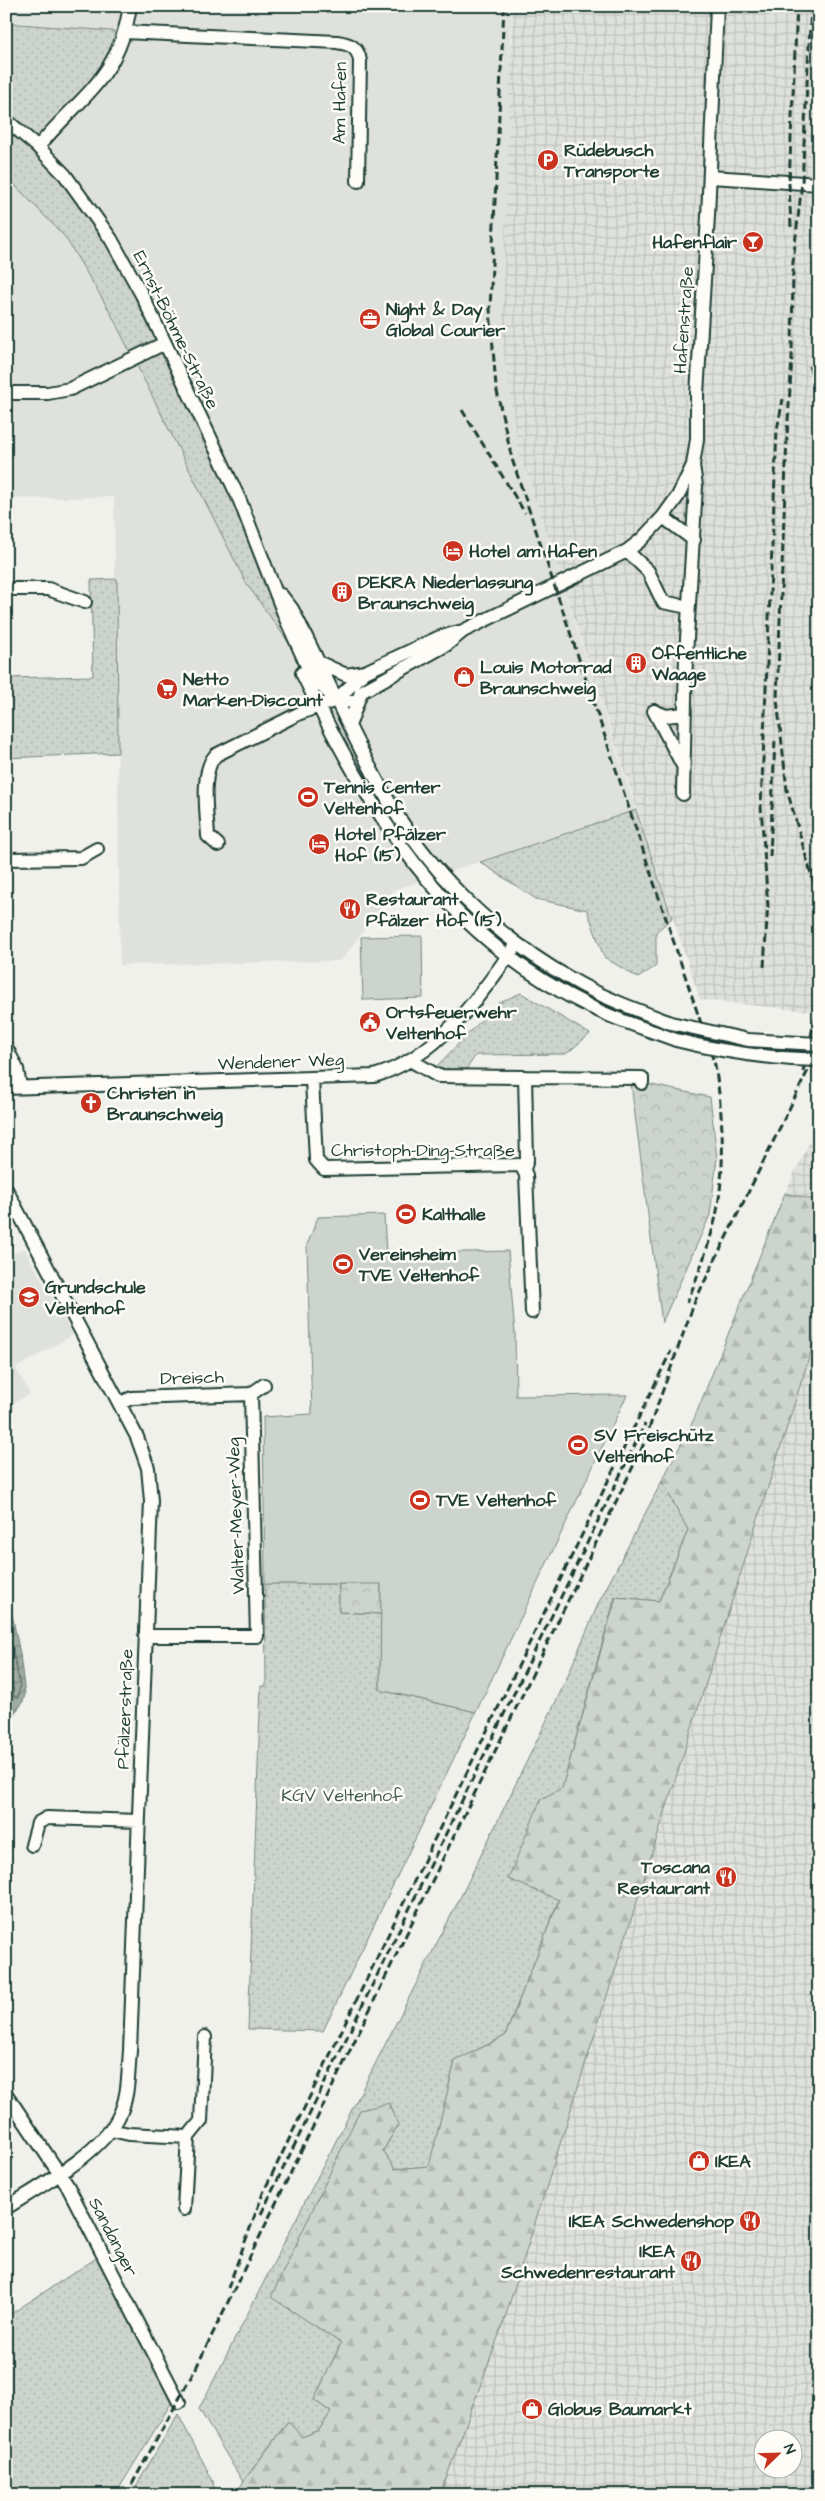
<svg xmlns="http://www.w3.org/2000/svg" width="825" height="2501" font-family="'Architects Daughter',sans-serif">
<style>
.built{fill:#dfe2dc}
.industrial{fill:url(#industrial-grid);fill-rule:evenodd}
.grass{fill:url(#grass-dots);stroke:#768880}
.forest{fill:url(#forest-firs);stroke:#768880}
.park{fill:url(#park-crowns);stroke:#768880}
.pitch{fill:#cdd3cd;stroke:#768880}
.water{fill:url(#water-waves);stroke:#6c8077}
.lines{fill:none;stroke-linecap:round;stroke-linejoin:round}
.shore{stroke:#526961;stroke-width:1}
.minor-casing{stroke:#1f3d34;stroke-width:16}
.minor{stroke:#fdfcf7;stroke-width:12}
.rail{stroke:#1f3d34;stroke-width:3;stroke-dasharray:8 4;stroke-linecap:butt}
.minor-bridge-casing{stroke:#1f3d34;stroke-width:16;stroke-linecap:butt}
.minor-bridge{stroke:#fdfcf7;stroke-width:12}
.labels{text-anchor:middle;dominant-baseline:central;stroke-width:5;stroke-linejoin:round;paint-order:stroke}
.street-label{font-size:18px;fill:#1f3d34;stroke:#fdfcf7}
.poi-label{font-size:18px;font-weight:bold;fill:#1f3d34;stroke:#fdfcf7;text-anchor:start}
.park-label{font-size:18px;fill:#425b53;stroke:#fdfcf7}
</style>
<defs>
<pattern id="industrial-grid" width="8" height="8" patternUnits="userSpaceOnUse" patternTransform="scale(1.25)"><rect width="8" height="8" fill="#dfe2dc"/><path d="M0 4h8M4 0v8" fill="none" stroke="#bfc3bd"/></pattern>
<pattern id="grass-dots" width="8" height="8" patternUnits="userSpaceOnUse" patternTransform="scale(1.25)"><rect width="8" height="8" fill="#cdd3cd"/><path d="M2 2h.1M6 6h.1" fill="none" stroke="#b0b6b1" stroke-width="1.8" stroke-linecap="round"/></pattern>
<pattern id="forest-firs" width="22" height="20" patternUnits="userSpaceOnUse" patternTransform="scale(1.25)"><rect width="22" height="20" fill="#cdd3cd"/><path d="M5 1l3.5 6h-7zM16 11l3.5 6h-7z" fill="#b0b6b1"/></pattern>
<pattern id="park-crowns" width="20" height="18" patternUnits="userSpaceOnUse" patternTransform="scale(1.25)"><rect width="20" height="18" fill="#cdd3cd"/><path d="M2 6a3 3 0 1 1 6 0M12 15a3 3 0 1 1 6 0" fill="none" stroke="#b0b6b1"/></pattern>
<pattern id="water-waves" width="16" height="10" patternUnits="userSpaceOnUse" patternTransform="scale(1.25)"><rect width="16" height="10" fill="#9faca4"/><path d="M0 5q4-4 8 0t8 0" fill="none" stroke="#818d86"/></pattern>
</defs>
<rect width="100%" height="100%" fill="#f0f1eb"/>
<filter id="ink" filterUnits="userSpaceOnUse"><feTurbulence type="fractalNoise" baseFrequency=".02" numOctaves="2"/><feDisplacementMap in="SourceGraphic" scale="10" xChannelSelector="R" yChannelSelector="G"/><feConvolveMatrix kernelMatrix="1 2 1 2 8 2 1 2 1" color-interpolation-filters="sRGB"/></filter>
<g filter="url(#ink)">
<path class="built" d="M 6,6 L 512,6 L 510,36 L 518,449 L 636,810 L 394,890 L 341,961 L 120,965 L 114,497 L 6,499 Z
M 24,1248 L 73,1335 L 16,1368 L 30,1394 L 6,1407 L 6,1258 Z"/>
<path class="industrial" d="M 512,6 L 819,6 L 819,1012 L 700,1000 L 518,449 L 502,339 Z
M 819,1122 L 819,1201 L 785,1193 Z
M 819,1326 L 819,2495 L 440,2495 L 504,2321 ZM 762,2438 L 792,2438 L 792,2468 L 762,2468 Z"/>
<path class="grass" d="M 6,23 L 124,32 L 115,56 L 38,147 L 113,243 L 272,583 L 289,643 L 246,583 L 109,310 L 65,237 L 6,176 Z
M 117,579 L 118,753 L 6,758 L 6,678 L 93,676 L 91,580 Z
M 636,810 L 672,918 L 656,932 L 656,966 L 638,978 L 604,957 L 587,910 L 536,899 L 480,862 Z
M 521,993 L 590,1034 L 566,1054 L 476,1055 L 465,1071 L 435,1068 L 498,1003 Z
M 662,1481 L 688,1530 L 659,1601 L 615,1597 L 562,1789 L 508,1879 L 559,1899 L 505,2036 L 455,2061 L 430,2166 L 395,2169 L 383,2151 L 398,2125 L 272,2297 L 341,2343 L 314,2400 L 331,2412 L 319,2430 L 302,2437 L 288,2421 L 243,2482 L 199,2409 L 464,1890 L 561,1691 L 599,1602 Z
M 265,1584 L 339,1584 L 339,1612 L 381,1614 L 380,1690 L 476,1712 L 323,2031 L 248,2029 L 261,1686 L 266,1686 Z
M 98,2257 L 172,2402 L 115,2495 L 6,2495 L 6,2317 Z
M 178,2414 L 213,2481 L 215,2495 L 131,2495 Z"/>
<path class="forest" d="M 785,1193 L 819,1201 L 819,1326 L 504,2321 L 440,2495 L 234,2495 L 288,2421 L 302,2437 L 319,2430 L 331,2412 L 314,2400 L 341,2343 L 271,2297 L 360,2110 L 390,2103 L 398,2125 L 383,2151 L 395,2169 L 429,2166 L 455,2061 L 505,2036 L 559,1900 L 508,1879 L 541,1799 L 562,1788 L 616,1597 L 659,1601 L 688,1530 L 662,1481 L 694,1419 Z"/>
<path class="park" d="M 642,1083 L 710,1097 L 717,1158 L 710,1215 L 662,1323 L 631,1084 Z
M 381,1583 L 381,1614 L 339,1612 L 339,1584 Z"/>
<path class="pitch" d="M 422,936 L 423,998 L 363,1000 L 361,937 Z
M 384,1215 L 386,1254 L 508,1251 L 515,1334 L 516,1396 L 627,1395 L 476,1712 L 380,1690 L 381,1584 L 265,1584 L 263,1417 L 312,1414 L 307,1245 L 318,1217 Z"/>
<path class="water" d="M 819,29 L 819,158 L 814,157 Z
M 6,1584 L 20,1654 L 25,1695 L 22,1704 L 6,1723 C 6,1708 11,1695 6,1681 Z"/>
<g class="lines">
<path class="shore" d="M 6,1603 L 7,1621 L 20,1686 L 18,1698 L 14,1697 L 13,1684 L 6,1682"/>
<g class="minor-casing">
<path id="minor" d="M 124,32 L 337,42 C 350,44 358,47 360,61 L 358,181
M 6,120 L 38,147 L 65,175 L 111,239 L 142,295 L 221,460 L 240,501 L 286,619 L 312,677 L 336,700 L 356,702
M 38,147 C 80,96 119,79 130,6
M 710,177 L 819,184
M 6,393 L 48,393 L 70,389 L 165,343
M 663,517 L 694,540
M 627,551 L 648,571 L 663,602 L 688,607
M 6,589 L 48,589 L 85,602
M 281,595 L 292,609 C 324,671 351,735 385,795 C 428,871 495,936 571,979 C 603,998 637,1010 671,1023
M 318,662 L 346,675 L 365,672
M 302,673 C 372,815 442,935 591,1007 C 618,1021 647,1029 676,1040
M 654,711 L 682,764
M 654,711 L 666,716 L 684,714
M 349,726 L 361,692 L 446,645 L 463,631 L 627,551 L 641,540 L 663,517 L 678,496 L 693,465 L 697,439 L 697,394 L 708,216 L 717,6
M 683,794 L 686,655 L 696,486 L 693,465
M 218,845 L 208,836 C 207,815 200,770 216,755 L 300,713 L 336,700 L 365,672 L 440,637 L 459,632
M 6,859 L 81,858 L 97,849
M 6,1047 L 17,1069 L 20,1087
M 410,1060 L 438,1076 L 525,1077 L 527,1160 L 524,1169
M 525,1077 L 642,1078 L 642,1083
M 312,1079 L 316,1160 L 324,1169 L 521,1165 L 526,1175 L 532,1312
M 6,1088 L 374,1076 C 436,1058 478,999 513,949
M 6,1189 L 137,1437 L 148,1468 L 151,1501 L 130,2051 C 128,2073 129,2098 118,2118 C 100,2154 40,2186 6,2208
M 120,1403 L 132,1398 L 251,1394 L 264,1385
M 145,1636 L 257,1636 L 251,1394
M 32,1845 L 38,1823 L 47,1818 L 139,1821
M 6,2094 L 67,2185 L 179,2402
M 111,2130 L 129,2134 L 188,2137 L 184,2209
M 188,2137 L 201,2121 L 205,2037"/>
</g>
<use href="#minor" class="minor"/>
<path class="rail" d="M 504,6 L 490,309 L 496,387 L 512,459 L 715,1065 C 723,1114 726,1167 716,1216 C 709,1246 698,1275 687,1303
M 811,6 L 802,183 L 793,262 L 792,357 L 787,437 L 777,699 L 787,790 L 814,884 L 819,921
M 791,227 L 789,183 L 797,6
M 809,366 L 819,395
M 462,410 L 525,513
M 770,857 L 775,739
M 768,908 L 761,806 L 777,430 L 783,399
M 764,967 L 768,902
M 803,1072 L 819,1001
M 261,2214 L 645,1424
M 228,2288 L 263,2193 L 671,1351
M 126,2495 L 196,2368 L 642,1448 L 695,1301 L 819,1048"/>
<g class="minor-bridge-casing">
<path id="minor-bridge" d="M 671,1023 L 748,1040 L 819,1044
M 676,1040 C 723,1052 770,1059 819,1060"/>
</g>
<use href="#minor-bridge" class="minor-bridge"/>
</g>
</g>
<defs>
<g id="parking-disc" transform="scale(1.125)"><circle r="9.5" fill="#c8321e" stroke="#fdfcf7"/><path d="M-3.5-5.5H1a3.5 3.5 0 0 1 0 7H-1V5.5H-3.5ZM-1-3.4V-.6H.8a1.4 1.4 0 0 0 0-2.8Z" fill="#fff"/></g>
<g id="bar-disc" transform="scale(1.125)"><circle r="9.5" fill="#c8321e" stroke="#fdfcf7"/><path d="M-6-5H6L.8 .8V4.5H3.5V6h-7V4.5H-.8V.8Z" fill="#fff"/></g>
<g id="office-disc" transform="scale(1.125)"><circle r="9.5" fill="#c8321e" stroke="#fdfcf7"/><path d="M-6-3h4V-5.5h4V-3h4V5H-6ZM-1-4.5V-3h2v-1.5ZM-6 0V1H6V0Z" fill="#fff"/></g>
<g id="hotel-disc" transform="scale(1.125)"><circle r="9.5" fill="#c8321e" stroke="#fdfcf7"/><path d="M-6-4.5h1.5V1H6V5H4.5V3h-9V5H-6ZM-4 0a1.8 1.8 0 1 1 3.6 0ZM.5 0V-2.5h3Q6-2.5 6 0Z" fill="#fff"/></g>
<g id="building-disc" transform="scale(1.125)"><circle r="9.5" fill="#c8321e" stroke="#fdfcf7"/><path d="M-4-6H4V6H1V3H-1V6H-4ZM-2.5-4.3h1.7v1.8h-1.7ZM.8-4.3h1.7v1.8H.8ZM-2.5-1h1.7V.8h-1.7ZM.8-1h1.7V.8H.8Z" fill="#fff"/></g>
<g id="shop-disc" transform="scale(1.125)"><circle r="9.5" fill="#c8321e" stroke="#fdfcf7"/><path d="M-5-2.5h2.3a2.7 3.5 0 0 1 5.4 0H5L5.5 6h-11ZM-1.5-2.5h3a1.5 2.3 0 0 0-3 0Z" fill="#fff"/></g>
<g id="supermarket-disc" transform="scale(1.125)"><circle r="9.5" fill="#c8321e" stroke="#fdfcf7"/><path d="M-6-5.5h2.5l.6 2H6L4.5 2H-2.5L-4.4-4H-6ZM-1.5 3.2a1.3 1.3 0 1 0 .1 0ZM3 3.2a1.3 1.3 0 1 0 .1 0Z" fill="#fff"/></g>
<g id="stadium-disc" transform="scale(1.125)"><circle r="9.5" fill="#c8321e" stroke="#fdfcf7"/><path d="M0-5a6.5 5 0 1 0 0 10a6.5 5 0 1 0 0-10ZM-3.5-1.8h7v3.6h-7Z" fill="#fff"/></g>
<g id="restaurant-disc" transform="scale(1.125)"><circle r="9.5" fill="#c8321e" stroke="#fdfcf7"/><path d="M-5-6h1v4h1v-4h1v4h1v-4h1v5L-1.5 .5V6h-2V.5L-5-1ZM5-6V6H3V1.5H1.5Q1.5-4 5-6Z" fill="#fff"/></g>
<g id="civic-disc" transform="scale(1.125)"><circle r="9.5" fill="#c8321e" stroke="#fdfcf7"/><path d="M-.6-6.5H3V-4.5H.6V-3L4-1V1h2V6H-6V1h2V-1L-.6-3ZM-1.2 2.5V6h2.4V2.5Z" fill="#fff"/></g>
<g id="church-disc" transform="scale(1.125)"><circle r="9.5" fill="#c8321e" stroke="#fdfcf7"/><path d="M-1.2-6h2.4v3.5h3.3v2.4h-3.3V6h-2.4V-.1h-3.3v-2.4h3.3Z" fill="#fff"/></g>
<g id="school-disc" transform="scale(1.125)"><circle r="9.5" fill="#c8321e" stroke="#fdfcf7"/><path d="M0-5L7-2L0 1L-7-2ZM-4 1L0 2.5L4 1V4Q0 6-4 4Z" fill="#fff"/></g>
</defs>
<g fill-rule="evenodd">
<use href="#parking-disc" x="548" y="160"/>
<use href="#bar-disc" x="753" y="242"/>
<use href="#office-disc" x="370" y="319"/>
<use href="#hotel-disc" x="453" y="551"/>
<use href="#building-disc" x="342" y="592"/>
<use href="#building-disc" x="636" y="663"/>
<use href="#shop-disc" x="464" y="677"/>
<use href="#supermarket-disc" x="167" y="689"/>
<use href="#stadium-disc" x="308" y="797"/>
<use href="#hotel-disc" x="319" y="844"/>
<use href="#restaurant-disc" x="350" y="909"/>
<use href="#civic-disc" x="370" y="1022"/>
<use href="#church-disc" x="91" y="1103"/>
<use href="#stadium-disc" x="406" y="1214"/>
<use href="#stadium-disc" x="343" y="1264"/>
<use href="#school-disc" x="29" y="1297"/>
<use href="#stadium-disc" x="578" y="1445"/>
<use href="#stadium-disc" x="420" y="1500"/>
<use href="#restaurant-disc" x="726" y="1877"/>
<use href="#shop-disc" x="699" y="2161"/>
<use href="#restaurant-disc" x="750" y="2221"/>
<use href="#restaurant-disc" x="691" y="2261"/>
<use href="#shop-disc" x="532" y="2409"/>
</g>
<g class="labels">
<g class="street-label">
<text transform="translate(340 103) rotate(-89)">Am Hafen</text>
<text transform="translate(684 320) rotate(-86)">Hafenstraße</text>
<text transform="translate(176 330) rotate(64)">Ernst-Böhme-Straße</text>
<text transform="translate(281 1062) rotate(-2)">Wendener Weg</text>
<text x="423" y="1150">Christoph-Ding-Straße</text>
<text transform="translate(192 1378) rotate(-2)">Dreisch</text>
<text transform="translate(236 1516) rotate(-92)">Walter-Meyer-Weg</text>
<text transform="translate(125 1709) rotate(-88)">Pfälzerstraße</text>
<text transform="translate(113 2237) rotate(63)">Sandanger</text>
</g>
<g class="poi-label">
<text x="564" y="150">Rüdebusch<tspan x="564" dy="21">Transporte</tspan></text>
<text x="737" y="242" text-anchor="end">Hafenflair</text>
<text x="386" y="309">Night &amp; Day<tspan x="386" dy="21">Global Courier</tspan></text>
<text x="469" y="551">Hotel am Hafen</text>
<text x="358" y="582">DEKRA Niederlassung<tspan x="358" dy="21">Braunschweig</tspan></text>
<text x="652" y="653">Öffentliche<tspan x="652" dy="21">Waage</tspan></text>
<text x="480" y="667">Louis Motorrad<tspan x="480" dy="21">Braunschweig</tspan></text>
<text x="183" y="679">Netto<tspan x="183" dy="21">Marken-Discount</tspan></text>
<text x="324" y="787">Tennis Center<tspan x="324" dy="21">Veltenhof</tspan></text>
<text x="335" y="834">Hotel Pfälzer<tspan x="335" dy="21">Hof (15)</tspan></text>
<text x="366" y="899">Restaurant<tspan x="366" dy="21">Pfälzer Hof (15)</tspan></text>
<text x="386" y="1012">Ortsfeuerwehr<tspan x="386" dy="21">Veltenhof</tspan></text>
<text x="107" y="1093">Christen in<tspan x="107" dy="21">Braunschweig</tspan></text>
<text x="422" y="1214">Kalthalle</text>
<text x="359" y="1254">Vereinsheim<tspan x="359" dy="21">TVE Veltenhof</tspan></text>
<text x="45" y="1287">Grundschule<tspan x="45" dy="21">Veltenhof</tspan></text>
<text x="594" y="1435">SV Freischütz<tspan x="594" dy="21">Veltenhof</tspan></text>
<text x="436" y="1500">TVE Veltenhof</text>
<text x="710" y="1867" text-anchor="end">Toscana<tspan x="710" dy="21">Restaurant</tspan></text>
<text x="715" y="2161">IKEA</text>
<text x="734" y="2221" text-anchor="end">IKEA Schwedenshop</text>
<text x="675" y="2251" text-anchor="end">IKEA<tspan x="675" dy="21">Schwedenrestaurant</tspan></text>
<text x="548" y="2409">Globus Baumarkt</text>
</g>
<g class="park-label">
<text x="342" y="1795">KGV Veltenhof</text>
</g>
</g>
<rect width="825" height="2501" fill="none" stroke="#fdfcf7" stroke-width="25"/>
<rect x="12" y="12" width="800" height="2476" fill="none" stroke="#1f3d34" stroke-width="2" filter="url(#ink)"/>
<g transform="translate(778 2454) rotate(67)"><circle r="24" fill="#fdfcf7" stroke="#a4b0a9"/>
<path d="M0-4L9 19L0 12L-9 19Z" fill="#c8321e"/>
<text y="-8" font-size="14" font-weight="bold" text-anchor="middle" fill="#1f3d34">N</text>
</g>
</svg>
